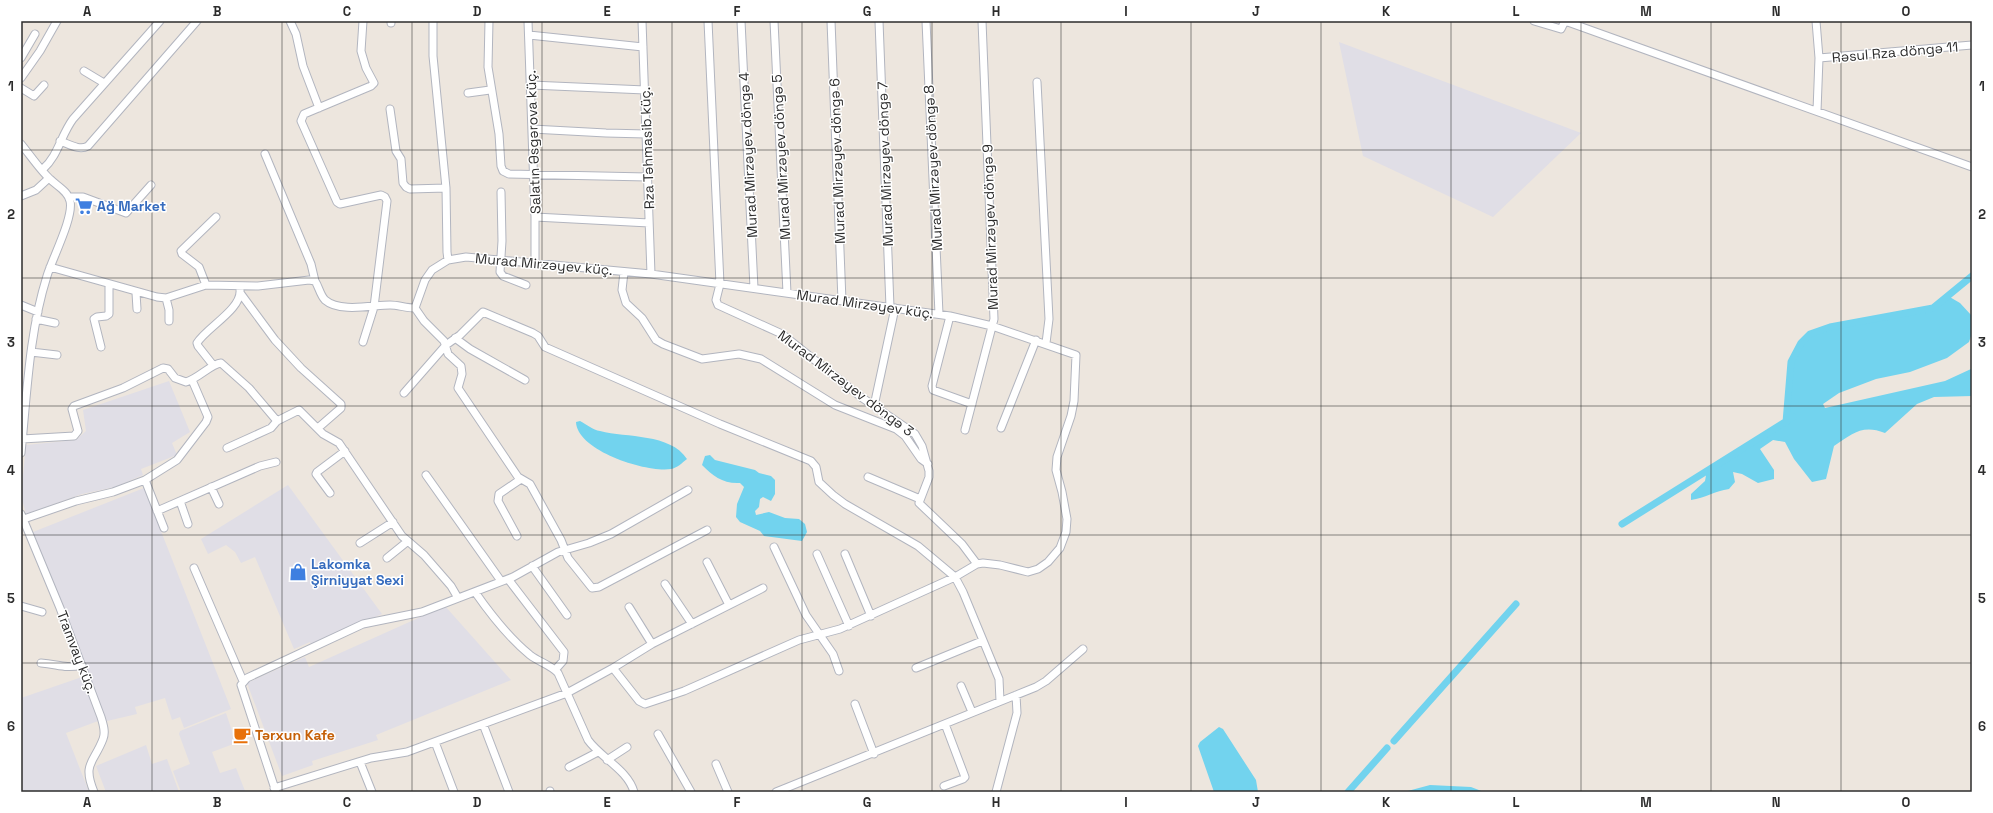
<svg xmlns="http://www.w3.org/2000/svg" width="1993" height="813" font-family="'Space Grotesk',sans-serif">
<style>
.industrial{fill:#e0dee6}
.water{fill:#72d3ee}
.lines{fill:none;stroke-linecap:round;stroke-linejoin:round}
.canal{stroke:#72d3ee;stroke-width:7}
.minor-casing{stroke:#b2b5bf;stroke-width:9}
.minor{stroke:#fff;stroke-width:7}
.grid{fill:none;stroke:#2c2c2c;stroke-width:1;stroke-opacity:0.55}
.labels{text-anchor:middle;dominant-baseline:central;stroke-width:3;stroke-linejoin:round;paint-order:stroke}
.street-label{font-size:14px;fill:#2c2c2c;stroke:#fff}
.shop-label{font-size:14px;font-weight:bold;fill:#366cbe;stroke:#fff;text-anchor:start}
.food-label{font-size:14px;font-weight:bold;fill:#c56008;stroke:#fff;text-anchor:start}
.neatline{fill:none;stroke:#2c2c2c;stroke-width:1.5}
.grid-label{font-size:13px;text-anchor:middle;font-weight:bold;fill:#2c2c2c}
</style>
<rect width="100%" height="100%" fill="#ede6de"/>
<path class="industrial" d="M 1339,42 L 1581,133 L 1493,217 L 1363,156 Z
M 169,381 L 190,432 L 172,443 L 177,455 L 141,469 L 143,475 L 115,487 L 82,494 L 26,514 L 21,496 L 26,445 L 76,440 L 86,431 L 83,410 Z
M 288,485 L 382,614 L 311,645 L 310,642 L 294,649 L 255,557 L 241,563 L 235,552 L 226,545 L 208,554 L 201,539 Z
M 144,488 L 231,709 L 184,728 L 180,717 L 172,720 L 165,698 L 135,707 L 137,714 L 107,721 L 33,532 Z
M 445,606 L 511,680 L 376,735 L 378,740 L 312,761 L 313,765 L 282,776 L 247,683 L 305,657 L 309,667 Z
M 82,677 L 98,721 L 66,733 L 89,792 L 21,792 L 21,698 Z
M 226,713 L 236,743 L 212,752 L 220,773 L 236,768 L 245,791 L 181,792 L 173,771 L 190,764 L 179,734 L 180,731 Z
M 146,745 L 152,764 L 167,759 L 179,792 L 106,792 L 96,766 Z"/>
<path class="water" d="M 1948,296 L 1960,303 L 1972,316 L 1972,333 L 1969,342 L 1947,358 L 1910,372 L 1876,379 L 1839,393 L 1823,404 L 1825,408 L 1945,381 L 1971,369 L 1972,396 L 1934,397 L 1917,404 L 1885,433 C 1862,424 1852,434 1834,446 L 1826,479 L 1812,482 L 1794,459 L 1785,442 L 1773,440 L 1760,449 L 1774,470 L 1774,479 L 1758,483 L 1742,474 L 1733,472 L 1735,482 L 1729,489 C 1715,491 1705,498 1691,500 L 1691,494 L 1705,481 L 1707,470 L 1786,422 L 1791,362 L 1801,343 L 1810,334 L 1830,327 L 1933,308 Z
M 580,421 C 586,424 593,430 600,431 C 627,438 670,433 687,459 C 682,463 677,468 671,469 C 647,473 577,451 576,422 Z
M 710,455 L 715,460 L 755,470 L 759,473 L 771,476 L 775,480 L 775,494 L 771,501 L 763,497 L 760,499 L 759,507 L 755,511 L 756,515 L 769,512 L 785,518 L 799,519 L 805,524 L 807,532 L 802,541 L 764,536 L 760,531 L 740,522 L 736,517 L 737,504 L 744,487 L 740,483 C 723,484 713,476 702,465 L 705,456 Z
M 1219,727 L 1223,729 L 1256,780 L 1258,792 L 1214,792 L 1198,746 L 1200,742 Z
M 1430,785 L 1471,787 L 1484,792 L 1404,792 Z"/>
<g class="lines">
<path class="canal" d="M 1786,422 L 1791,362 L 1801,343 L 1810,334 L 1830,327 L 1933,308 L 1972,276
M 1622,524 L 1793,417
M 1394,741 L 1516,604
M 1348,792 L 1387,748"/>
<g class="minor-casing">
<path id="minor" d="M 290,21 L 296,34 L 303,66 L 319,108
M 363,21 L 361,51 L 366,68 L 374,83 L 371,86 L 304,114 L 301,121 L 337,202 L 340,204 L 381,195 L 385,197 L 387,201 L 374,307 L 363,342
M 433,21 L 433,56 L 446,188 L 447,252 L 448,260
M 489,21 L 488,67 L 499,134 L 501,166 L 503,171 L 509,174 L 647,177
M 528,21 L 535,217 L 535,263
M 642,21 L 651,274
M 708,21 L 720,284 L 716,300 L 718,305 L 782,334 L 861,397 L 915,434 L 922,446 L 929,471 L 929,477 L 919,503 L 962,544 L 977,564
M 741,21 L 754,288
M 774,21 L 787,293
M 831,21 L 842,301
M 879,21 L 890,307
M 926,21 L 939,314
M 1534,21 L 1561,29 L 1565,21 L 1972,167
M 1816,21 L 1819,58 L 1817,111
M 391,23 L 391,21
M 529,35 L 643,47
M 21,58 L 35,34
M 1819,58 L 1972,45
M 84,71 L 104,83
M 21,78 L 40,51 L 57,21
M 1037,82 L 1049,319 L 1046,343
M 531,85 L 645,90
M 21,88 L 34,96 L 44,85
M 468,93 L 490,90
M 390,109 L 396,151 L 401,159 L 403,183 L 406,187 L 410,189 L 446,188
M 532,129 L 606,133 L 646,134
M 60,141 C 69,144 79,151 88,146 L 197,21
M 21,144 C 30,155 41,171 50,179 C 57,186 68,191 70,201 C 74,217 52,259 47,276 C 29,333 27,394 21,453
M 265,154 L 311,264 L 315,281
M 43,169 C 58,156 61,135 73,119 L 160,21
M 501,192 L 502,241 L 500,272 L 503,276 L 526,285
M 21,196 L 36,190 L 49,178
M 69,197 L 83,197 L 126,213 L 151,185
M 535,217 L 649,223
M 50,267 L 157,297 L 166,298 L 206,285 L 258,286 L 309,280 L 315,281 C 319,287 320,295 325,300 C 340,313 373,305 390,305 C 398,305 406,308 415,308 L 425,280 L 432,270 L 448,260 L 466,257 L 651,274 L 950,316 L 992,326 L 1076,355 L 1074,401 L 1071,416 L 1057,457 L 1056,470 L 1062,492 L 1067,519 L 1066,532 L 1060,548 L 1048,562 L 1038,569 L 1028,572 L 1000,565 L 983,563 L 977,564 L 955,577 L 840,629 L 799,640 L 684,691 L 645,704 L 639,701 L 613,668
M 624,272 L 622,290 L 626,303 L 642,318 L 656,340 L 663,344 L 702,359 L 739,354 L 761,359 L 835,405 L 896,429 L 905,436 L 921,459 L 928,464
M 206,285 L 199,267 L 182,254 L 181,251 L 216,217
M 136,293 L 137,309
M 241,294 L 275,340 L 301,368 L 341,404 L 341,408 L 318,428
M 166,298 L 169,310 L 169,321
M 21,305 L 38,312
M 415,308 L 424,321 L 444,341 L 448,354 L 461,366 L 462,374 L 458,388 L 518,477 L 530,484 L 561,540 L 568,558 L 592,588 L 599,587 L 707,530
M 950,316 L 932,386 L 933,390 L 972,404
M 36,319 L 55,323
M 455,338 L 470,349 L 525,380
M 101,347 L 94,319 L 97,317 L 106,316 L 109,314 L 109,285
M 31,352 L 57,355
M 213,365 L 198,346 L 197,343 C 206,328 242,309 240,290
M 404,393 L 446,345 L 460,335 L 483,312 L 533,333 L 538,336 L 545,347 L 720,424 L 811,461 L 816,467 L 819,482 L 833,495 L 845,504 L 918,546 L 955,577 L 963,592 L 999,679 L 1000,701
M 874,406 L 895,308
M 1001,428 L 1036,340
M 965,430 L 994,319 L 982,21
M 22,439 L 74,436 L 78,431 L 72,409 L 74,406 L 123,388 L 163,368 L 168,369 L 175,378 L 186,382 C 199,378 211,364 221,363 L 249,388 L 277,421 L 299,410 L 323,434 L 339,443 L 402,536 L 424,555 L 451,586 L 458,598
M 227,448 L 271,428 L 277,421
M 426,475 L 501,581
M 868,477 L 920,499
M 145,480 L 164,528
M 211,487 L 219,504
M 330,493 L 316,474 L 317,472 L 345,451
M 180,501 L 188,524
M 157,511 L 260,466 L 276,462
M 21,514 L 60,608 L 101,717 C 103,724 106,732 103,739 C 94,763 82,763 94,792
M 21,520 L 76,501 L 113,492 L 145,480 L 177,460 L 206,422 L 208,417 L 192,380
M 517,536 L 498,501 L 499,494 L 521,479
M 360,543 L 393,522
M 774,547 L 806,615 L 833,654 L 839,671
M 817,554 L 849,626
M 845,554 L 871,616
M 387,558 L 408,541
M 707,562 L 729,605
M 532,566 L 567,615
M 194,568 L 243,681
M 508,579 L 564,652 L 563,661 L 555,670
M 665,584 L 692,624
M 475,592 C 491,615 508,637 530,655 C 539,662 551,665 558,673 L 588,740 C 601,758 628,770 634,792
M 21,606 L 42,612
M 629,607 L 652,644
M 41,663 C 58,664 64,669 82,665
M 916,668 L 982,641
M 961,686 L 972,712
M 855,704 L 874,754
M 483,724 L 509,792
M 658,734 L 691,792
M 435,742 L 454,792
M 607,760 L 627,747
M 360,762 L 372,792
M 716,764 L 728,792
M 569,767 L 598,752
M 944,786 L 963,779 L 965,777 L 945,724
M 274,788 L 371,758 L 407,752 L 567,693 L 613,668 L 652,644 L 763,588
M 550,791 L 550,792
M 276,792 L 242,688 L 241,685 L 247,678 L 363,624 L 422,612 L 513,577 L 558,552 L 589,543 L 611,534 L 688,490
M 776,792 L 1036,687 L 1046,681 L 1083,649
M 996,792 L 1017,713 L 1016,695"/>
</g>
<use href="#minor" class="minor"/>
</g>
<path class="grid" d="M 152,21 L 152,792M 282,21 L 282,792M 412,21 L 412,792M 542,21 L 542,792M 672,21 L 672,792M 802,21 L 802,792M 932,21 L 932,792M 1061,21 L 1061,792M 1191,21 L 1191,792M 1321,21 L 1321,792M 1451,21 L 1451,792M 1581,21 L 1581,792M 1711,21 L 1711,792M 1841,21 L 1841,792M 21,150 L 1972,150M 21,278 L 1972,278M 21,406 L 1972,406M 21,535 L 1972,535M 21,663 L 1972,663"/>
<defs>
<g id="supermarket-bare" transform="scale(1.38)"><path d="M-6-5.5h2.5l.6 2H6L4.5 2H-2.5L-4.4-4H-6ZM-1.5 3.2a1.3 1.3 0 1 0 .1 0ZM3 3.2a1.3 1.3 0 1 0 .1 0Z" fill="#3f7fe0" stroke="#fff" stroke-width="2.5" paint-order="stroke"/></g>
<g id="shop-bare" transform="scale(1.38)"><path d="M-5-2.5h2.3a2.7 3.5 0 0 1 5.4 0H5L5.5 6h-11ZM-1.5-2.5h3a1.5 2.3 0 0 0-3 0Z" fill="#3f7fe0" stroke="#fff" stroke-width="2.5" paint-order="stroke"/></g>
<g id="cafe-bare" transform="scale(1.38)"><path d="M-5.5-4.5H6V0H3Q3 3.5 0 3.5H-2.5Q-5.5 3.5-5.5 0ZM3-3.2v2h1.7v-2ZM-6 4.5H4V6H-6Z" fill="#e8710a" stroke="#fff" stroke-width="2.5" paint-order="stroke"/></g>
</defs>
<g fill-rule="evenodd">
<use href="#supermarket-bare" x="84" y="206"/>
<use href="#shop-bare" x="298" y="572"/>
<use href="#cafe-bare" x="242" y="735"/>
</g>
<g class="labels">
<g class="street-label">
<text transform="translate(1895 52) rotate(-5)">Rəsul Rza döngə 11</text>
<text transform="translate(533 142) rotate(-92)">Salatın Əsgərova küç.</text>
<text transform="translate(647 148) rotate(-92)">Rza Təhmasib küç.</text>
<text transform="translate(748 155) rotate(-93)">Murad Mirzəyev döngə 4</text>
<text transform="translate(781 157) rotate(-93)">Murad Mirzəyev döngə 5</text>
<text transform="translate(837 161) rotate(-92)">Murad Mirzəyev döngə 6</text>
<text transform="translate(885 164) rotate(-92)">Murad Mirzəyev döngə 7</text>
<text transform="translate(933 168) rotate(-93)">Murad Mirzəyev döngə 8</text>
<text transform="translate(990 227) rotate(-92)">Murad Mirzəyev döngə 9</text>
<text transform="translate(544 264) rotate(5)">Murad Mirzəyev küç.</text>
<text transform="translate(865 304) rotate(8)">Murad Mirzəyev küç.</text>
<text transform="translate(846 383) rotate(37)">Murad Mirzəyev döngə 3</text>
<text transform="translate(77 652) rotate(69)">Tramvay küç.</text>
</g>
<g class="shop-label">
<text x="97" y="206">Ağ Market</text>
<text x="311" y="564">Lakomka<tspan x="311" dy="16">Şirniyyat Sexi</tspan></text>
</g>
<g class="food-label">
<text x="255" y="735">Tərxun Kafe</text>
</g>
</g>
<rect width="1993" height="813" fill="none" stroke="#ffffff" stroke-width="44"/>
<rect x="22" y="22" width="1949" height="769" class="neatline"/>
<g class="grid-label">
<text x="87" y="16">A</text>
<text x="217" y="16">B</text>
<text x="347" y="16">C</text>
<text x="477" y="16">D</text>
<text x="607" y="16">E</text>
<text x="737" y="16">F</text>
<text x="867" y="16">G</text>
<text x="996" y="16">H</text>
<text x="1126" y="16">I</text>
<text x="1256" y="16">J</text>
<text x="1386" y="16">K</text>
<text x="1516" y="16">L</text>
<text x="1646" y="16">M</text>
<text x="1776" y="16">N</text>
<text x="1906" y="16">O</text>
<text x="11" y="91">1</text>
<text x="1982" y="91">1</text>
<text x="11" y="219">2</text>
<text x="1982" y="219">2</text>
<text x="11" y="347">3</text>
<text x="1982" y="347">3</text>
<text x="11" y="475">4</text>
<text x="1982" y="475">4</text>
<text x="11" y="603">5</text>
<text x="1982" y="603">5</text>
<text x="11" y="731">6</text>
<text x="1982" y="731">6</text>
<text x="87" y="807">A</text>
<text x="217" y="807">B</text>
<text x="347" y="807">C</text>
<text x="477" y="807">D</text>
<text x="607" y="807">E</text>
<text x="737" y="807">F</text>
<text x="867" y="807">G</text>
<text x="996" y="807">H</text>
<text x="1126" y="807">I</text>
<text x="1256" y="807">J</text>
<text x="1386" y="807">K</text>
<text x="1516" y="807">L</text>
<text x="1646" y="807">M</text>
<text x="1776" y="807">N</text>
<text x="1906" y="807">O</text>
</g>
</svg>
